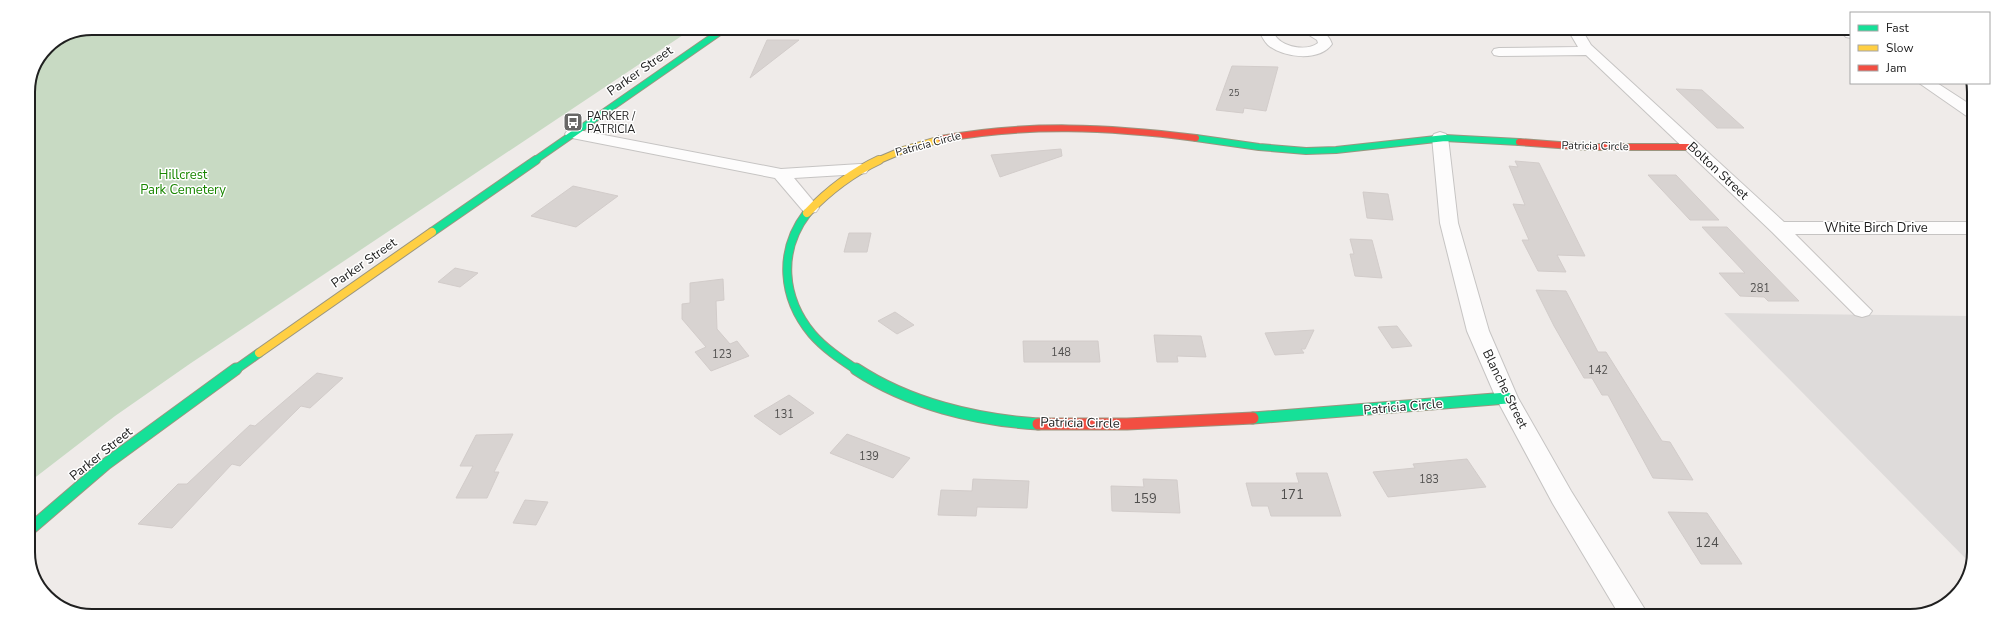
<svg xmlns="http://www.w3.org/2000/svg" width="2002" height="644" font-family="'Nunito Sans',sans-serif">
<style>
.residential{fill:#dedbda}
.cemetery{fill:#c8dac3}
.building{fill:#d8d3d1;stroke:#d2ccca}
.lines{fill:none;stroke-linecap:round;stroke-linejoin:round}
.street-casing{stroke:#c6c4c3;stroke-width:2}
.fast-far2-casing{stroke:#9a957f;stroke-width:8}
.fast-far1-casing{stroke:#9a957f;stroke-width:10}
.fast-casing{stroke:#9a957f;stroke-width:13}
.slow-far1-casing{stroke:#9a957f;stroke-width:8}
.slow-casing{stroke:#9a957f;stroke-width:10}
.jam-far1-casing{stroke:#9a957f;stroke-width:8}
.jam-casing{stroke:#9a957f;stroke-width:13}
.street{fill:#fdfcfc;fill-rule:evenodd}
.fast-far2{stroke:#16e098;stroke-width:6}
.fast-far1{stroke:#16e098;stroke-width:8}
.fast{stroke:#16e098;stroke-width:11}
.slow-far1{stroke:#ffcf43;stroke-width:6}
.slow{stroke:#ffcf43;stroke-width:8}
.jam-far1{stroke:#f24e42;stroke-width:6}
.jam{stroke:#f24e42;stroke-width:11}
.labels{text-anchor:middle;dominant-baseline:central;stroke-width:3;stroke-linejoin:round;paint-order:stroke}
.far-number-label{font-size:9px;fill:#4f4e4d}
.far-poi-label{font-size:11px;fill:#202020;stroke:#fff;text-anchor:start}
.far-street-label{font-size:11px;fill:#202020;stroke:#fff}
.number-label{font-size:11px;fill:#4f4e4d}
.street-label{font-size:13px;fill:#202020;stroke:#fff}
.park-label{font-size:13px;fill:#198601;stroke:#fff}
.near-number-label{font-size:13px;fill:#4f4e4d}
.rim{fill:none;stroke:#202020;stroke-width:2}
</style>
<rect width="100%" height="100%" fill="#efebe9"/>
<path class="residential" d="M 1724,313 L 1973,316 L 1972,565 Z"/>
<path class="cemetery" d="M 92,28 L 692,29 L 191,363 L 115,416 L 28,483 L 28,92 L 47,47 Z"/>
<path class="building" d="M 767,40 L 799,40 L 750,78 Z
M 1232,66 L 1278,67 L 1266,111 L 1244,108 L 1243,113 L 1216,110 Z
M 1676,89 L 1702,90 L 1744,128 L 1717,128 Z
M 1061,149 L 1062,156 L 1000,177 L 991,155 Z
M 1515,161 L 1539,163 L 1585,256 L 1557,255 L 1566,272 L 1538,271 L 1522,240 L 1529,240 L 1513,204 L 1525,205 L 1509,166 L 1518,167 Z
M 1648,175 L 1676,175 L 1719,220 L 1690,220 Z
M 573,186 L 618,196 L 576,227 L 531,216 Z
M 1363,192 L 1388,194 L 1393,220 L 1367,218 Z
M 1702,227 L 1727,227 L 1799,301 L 1768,301 L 1764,297 L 1740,296 L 1719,273 L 1745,273 Z
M 849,233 L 871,233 L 867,252 L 844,252 Z
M 1350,239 L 1372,240 L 1382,278 L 1355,276 L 1350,254 L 1354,254 Z
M 455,268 L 478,273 L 460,287 L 438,282 Z
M 723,279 L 724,300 L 716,301 L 717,329 L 730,344 L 737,341 L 749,356 L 711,371 L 695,352 L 706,347 L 682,319 L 682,304 L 690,303 L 690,283 Z
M 1536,290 L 1566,291 L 1598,352 L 1606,352 L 1662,441 L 1670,442 L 1693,480 L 1653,478 L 1608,395 L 1602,395 L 1592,378 L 1584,378 L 1554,326 Z
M 895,312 L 914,325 L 897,334 L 878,321 Z
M 1397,326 L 1412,346 L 1392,348 L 1378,327 Z
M 1314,330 L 1305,349 L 1301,349 L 1304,353 L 1275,355 L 1265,333 Z
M 1154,335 L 1201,336 L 1206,357 L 1177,356 L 1178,362 L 1157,362 Z
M 1023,341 L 1098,341 L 1100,362 L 1024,362 Z
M 317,373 L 343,378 L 310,408 L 301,406 L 240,466 L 232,464 L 172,528 L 138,524 L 178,484 L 187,484 L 250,425 L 255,426 Z
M 789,395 L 814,413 L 780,435 L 754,416 Z
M 513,434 L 494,472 L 499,472 L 487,498 L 456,498 L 473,466 L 460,466 L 476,435 Z
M 847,434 L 910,458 L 893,478 L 830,453 Z
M 1467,459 L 1486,487 L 1388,497 L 1373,472 L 1415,468 L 1413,464 Z
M 1296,473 L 1327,473 L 1341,516 L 1271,516 L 1268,506 L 1252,506 L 1246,483 L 1299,483 Z
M 973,479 L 1029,481 L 1027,508 L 977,507 L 976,516 L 938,515 L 941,490 L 972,491 Z
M 1143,479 L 1177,480 L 1180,513 L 1112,511 L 1111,486 L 1144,487 Z
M 525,500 L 548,502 L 536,525 L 513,523 Z
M 1668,512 L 1707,513 L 1742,564 L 1701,564 Z"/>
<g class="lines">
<g class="street-casing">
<path id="street" d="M 1258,29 L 1272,29 C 1274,32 1275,36 1277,38 C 1286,48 1308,51 1318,43 L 1317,40 L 1309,35 L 1290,32 L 1288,29 C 1304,29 1326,25 1332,44 C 1320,62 1283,58 1268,45 C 1264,41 1261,35 1258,29 Z
M 1568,30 L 1582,30 L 1591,45 L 1784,222 L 1973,222 L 1973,234 L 1795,234 L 1872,311 L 1869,315 L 1862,317 L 1855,315 L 1772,232 L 1586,55 L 1499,56 L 1494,55 L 1492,52 L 1494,49 L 1499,48 L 1578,47 Z
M 1839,30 L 1851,30 L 1851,38 L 1846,37 Z
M 1919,83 L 1937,83 L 1974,107 L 1974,119 L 1968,117 Z
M 573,129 L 781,169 L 860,164 L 866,165 L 869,169 L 866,173 L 860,174 L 794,178 L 819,208 L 816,212 L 810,213 L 804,212 L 775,178 L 567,137 L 565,134 L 567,131 Z
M 1440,132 L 1446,134 L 1448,137 L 1458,223 L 1489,331 L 1518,398 L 1571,491 L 1649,616 L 1620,616 L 1553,504 L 1496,398 L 1467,331 L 1440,223 L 1432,137 L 1434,134 Z"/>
</g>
<g class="fast-far2-casing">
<path id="fast-far2" d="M 1196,138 L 1259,147 L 1306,151 L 1336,150 L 1445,138 L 1519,142
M 534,161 L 724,29"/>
</g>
<g class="fast-far1-casing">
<path id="fast-far1" d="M 807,213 C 778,251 782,298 812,334 C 825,349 842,360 857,370
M 432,232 L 536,160
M 235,370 L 259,353"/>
</g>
<g class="fast-casing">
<path id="fast" d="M 856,369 C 909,404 976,420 1038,424
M 1253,418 L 1507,398
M 28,531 L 106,464 L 236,369"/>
</g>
<g class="slow-far1-casing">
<path id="slow-far1" d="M 877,161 L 903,150 L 941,139"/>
</g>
<g class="slow-casing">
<path id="slow" d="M 807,213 C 828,191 851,173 879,160
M 259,353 L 432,232"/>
</g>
<g class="jam-far1-casing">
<path id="jam-far1" d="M 941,139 C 1028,123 1109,127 1196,138
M 1519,142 L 1586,147 L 1692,147"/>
</g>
<g class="jam-casing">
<path id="jam" d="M 1038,424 L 1127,424 L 1253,418"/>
</g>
<use href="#street" class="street"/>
<use href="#fast-far2" class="fast-far2"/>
<use href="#fast-far1" class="fast-far1"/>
<use href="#fast" class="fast"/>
<use href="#slow-far1" class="slow-far1"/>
<use href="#slow" class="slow"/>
<use href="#jam-far1" class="jam-far1"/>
<use href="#jam" class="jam"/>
</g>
<defs>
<g id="bus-square" transform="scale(1)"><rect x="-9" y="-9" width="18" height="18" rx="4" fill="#686766" stroke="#fff"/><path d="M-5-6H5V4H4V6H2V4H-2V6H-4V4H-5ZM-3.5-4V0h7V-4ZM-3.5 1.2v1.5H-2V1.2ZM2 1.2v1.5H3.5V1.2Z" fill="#fff"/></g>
</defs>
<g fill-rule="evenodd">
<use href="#bus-square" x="573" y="122"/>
</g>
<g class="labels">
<g class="far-number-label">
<text x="1234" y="93">25</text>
</g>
<g class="far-poi-label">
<text x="587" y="116">PARKER /<tspan x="587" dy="13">PATRICIA</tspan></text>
</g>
<g class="far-street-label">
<text transform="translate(928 144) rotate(-15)">Patricia Circle</text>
<text transform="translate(1595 146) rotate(1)">Patricia Circle</text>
</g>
<g class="number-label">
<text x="1760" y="288">281</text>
<text x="1061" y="352">148</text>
<text x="722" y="354">123</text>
<text x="1598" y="370">142</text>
<text x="784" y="414">131</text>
<text x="869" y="456">139</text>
<text x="1429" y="479">183</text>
</g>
<g class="street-label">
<text transform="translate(640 71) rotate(-35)">Parker Street</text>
<text transform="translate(1718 171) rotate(43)">Bolton Street</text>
<text x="1876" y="228">White Birch Drive</text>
<text transform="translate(364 263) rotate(-35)">Parker Street</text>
<text transform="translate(1505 389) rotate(64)">Blanche Street</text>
<text transform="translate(1403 407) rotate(-5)">Patricia Circle</text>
<text transform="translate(1080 423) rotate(1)">Patricia Circle</text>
<text transform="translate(101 454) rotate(-39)">Parker Street</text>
</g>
<g class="park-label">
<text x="183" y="175">Hillcrest<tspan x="183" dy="15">Park Cemetery</tspan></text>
</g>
<g class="near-number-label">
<text x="1292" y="495">171</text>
<text x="1145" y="499">159</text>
<text x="1707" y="543">124</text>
</g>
</g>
<path d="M0 0H2002V644H0ZM92 35H1910A57 57 0 0 1 1967 92V552A57 57 0 0 1 1910 609H92A57 57 0 0 1 35 552V92A57 57 0 0 1 92 35Z" fill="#fff" fill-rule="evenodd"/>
<path class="rim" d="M92 35H1910A57 57 0 0 1 1967 92V552A57 57 0 0 1 1910 609H92A57 57 0 0 1 35 552V92A57 57 0 0 1 92 35Z"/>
<rect x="1850" y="12" width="140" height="72" fill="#ffffff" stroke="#a6a6a6"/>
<rect x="1858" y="25" width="20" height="6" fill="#16e098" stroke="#a6a6a6"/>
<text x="1886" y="32" font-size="12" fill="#202020">Fast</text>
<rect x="1858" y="45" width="20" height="6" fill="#ffcf43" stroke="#a6a6a6"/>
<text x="1886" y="52" font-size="12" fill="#202020">Slow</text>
<rect x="1858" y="65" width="20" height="6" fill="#f24e42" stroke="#a6a6a6"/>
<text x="1886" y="72" font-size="12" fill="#202020">Jam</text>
</svg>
